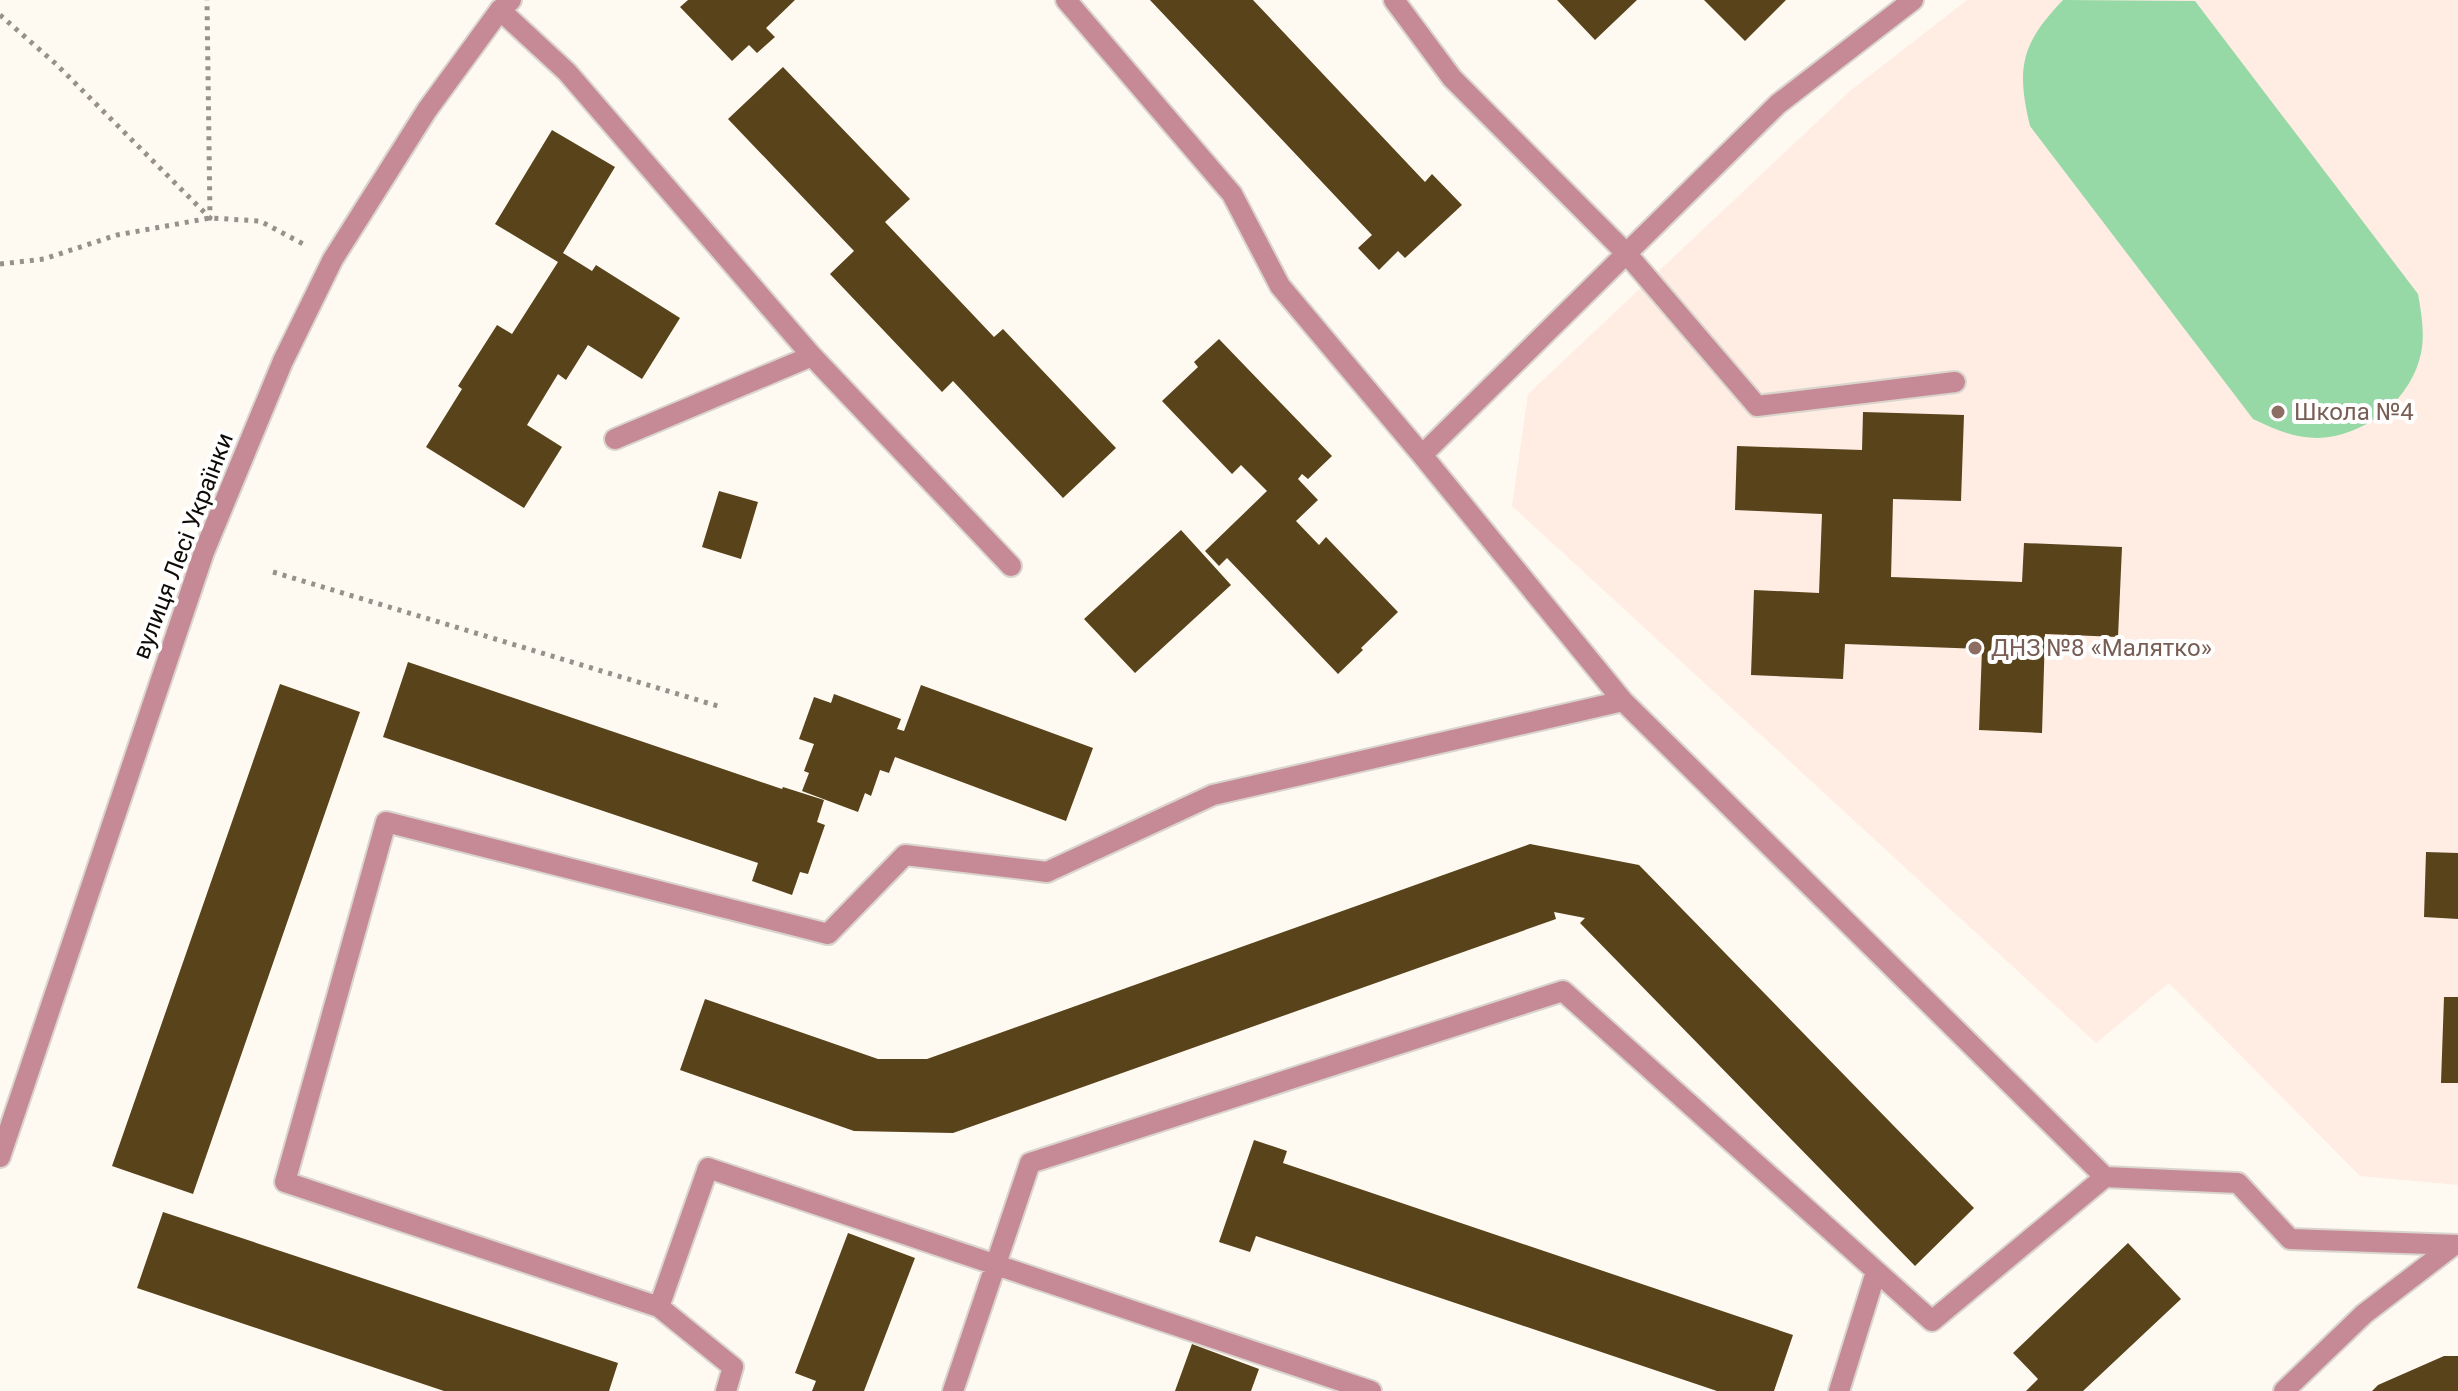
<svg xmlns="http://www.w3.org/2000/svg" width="2458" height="1391" font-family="Roboto,sans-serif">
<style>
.education{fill:#ffece3}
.green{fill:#96d9a6}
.building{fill:#58431b}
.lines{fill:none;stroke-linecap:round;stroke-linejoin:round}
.service-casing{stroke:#d9d4cc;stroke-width:24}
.tertiary-casing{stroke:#d9d4cc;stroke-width:24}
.path{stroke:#96928b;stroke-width:5;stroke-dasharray:4 6;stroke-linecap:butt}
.service{stroke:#c68a97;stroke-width:20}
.tertiary{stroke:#c68a97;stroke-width:20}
.education-dot{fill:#8d6e63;stroke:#fff;stroke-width:3}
.labels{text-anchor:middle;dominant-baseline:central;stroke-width:8;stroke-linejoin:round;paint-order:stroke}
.education-label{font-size:24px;fill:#785e54;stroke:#fff;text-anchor:start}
.street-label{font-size:24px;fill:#0f0c08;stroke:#fff}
</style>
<rect width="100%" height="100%" fill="#fffaf1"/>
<path class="education" d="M 1967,0 L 2458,0 L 2458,1185 L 2360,1176 L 2169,983 L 2096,1043 L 1512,506 L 1528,394 L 1850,91 Z"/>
<path class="green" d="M 2063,0 L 2195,1 L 2418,294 C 2422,317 2426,339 2419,361 C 2406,404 2362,437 2317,438 C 2294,438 2274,429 2253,419 L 2030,126 C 2016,67 2021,44 2063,0 Z"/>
<path class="building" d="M 688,0 L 795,0 L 766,28 L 775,37 L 757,53 L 749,45 L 732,61 L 680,7 Z
M 1150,0 L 1253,0 L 1425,182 L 1432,174 L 1462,205 L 1405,258 L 1398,251 L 1379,270 L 1358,248 L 1372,235 Z
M 1557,0 L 1637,0 L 1595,40 Z
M 1704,0 L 1786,0 L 1745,41 Z
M 783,67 L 910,199 L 885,222 L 994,337 L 1003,329 L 1116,448 L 1063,498 L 953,381 L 942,392 L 830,274 L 854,251 L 728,119 Z
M 552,130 L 615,167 L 563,253 L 592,271 L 596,265 L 680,318 L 642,379 L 588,345 L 566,380 L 558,374 L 527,425 L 562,447 L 524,508 L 426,447 L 462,389 L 458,386 L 497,325 L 512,334 L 558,262 L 495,224 Z
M 1219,339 L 1332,456 L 1308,479 L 1302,474 L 1298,479 L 1318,500 L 1296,521 L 1319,545 L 1326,537 L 1398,612 L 1361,648 L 1363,650 L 1338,674 L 1227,558 L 1219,566 L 1205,551 L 1267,491 L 1241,465 L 1232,474 L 1162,401 L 1198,367 L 1194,362 Z
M 1863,412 L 1964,415 L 1961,501 L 1893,499 L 1891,577 L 2022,582 L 2024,543 L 2122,547 L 2118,637 L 2045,634 L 2042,733 L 1979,730 L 1982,649 L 1845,644 L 1843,679 L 1751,675 L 1754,590 L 1819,593 L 1822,514 L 1735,510 L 1737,446 L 1862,450 Z
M 719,491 L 758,502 L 741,559 L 702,547 Z
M 1181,530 L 1231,585 L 1135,673 L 1084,619 Z
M 408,662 L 782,789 L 783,787 L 824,800 L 817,822 L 825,825 L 808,874 L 800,872 L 792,895 L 752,881 L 758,863 L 383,737 Z
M 280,684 L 360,712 L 193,1194 L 112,1166 Z
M 921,685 L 1093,748 L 1066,821 L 895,757 L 889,773 L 880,770 L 871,796 L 865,793 L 858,812 L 802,791 L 809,773 L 804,771 L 814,744 L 799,739 L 814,697 L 831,703 L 834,694 L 901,719 L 897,729 L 904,731 Z
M 1530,844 L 1639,865 L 1974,1208 L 1915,1266 L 1580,923 L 1585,918 L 1554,912 L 1556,919 L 953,1133 L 854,1131 L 680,1070 L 705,999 L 878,1059 L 927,1059 Z
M 2426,852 L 2458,853 L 2458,919 L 2424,917 Z
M 2444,997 L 2458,997 L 2458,1083 L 2441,1083 Z
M 1254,1140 L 1287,1151 L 1283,1163 L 1793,1335 L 1774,1391 L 1717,1391 L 1256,1236 L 1250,1252 L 1219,1242 Z
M 163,1212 L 618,1363 L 609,1391 L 444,1391 L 137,1288 Z
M 848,1233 L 915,1258 L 864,1391 L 812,1391 L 816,1381 L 795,1373 Z
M 2128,1243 L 2181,1299 L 2083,1391 L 2026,1391 L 2038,1379 L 2013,1353 Z
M 1192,1344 L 1259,1369 L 1251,1391 L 1175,1391 Z
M 2444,1356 L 2458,1356 L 2458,1391 L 2372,1391 L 2378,1385 Z"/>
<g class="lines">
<g class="service-casing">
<path id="service" d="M 1066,0 L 1232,194 L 1280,286 L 1422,455 L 1623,701 L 2105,1177
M 1394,0 L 1452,78 L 1626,253 L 1757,406 L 1955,382
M 500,10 L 567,72 L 812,356 L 1011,566
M 615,439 L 812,356
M 1422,455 L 1778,104 L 1913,0
M 659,1307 L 708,1168 L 1371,1391
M 726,1391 L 733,1367 L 659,1307 L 285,1182 L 386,822 L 828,934 L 905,855 L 1047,872 L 1213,795 L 1623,701
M 953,1391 L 1030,1163 L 1563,991 L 1932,1321 L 2105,1177 L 2238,1183 L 2290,1239 L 2458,1245
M 1839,1391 L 1876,1272
M 2284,1391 L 2364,1314 L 2454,1245"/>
</g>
<g class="tertiary-casing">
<path id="tertiary" d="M 0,1157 L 204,552 L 283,361 L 333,259 L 427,110 L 500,10 L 511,0"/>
</g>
<path class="path" d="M 0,15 L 56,64 L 210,218 L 207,0
M 0,264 L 44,259 L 117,235 L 210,218 L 260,221 L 307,246
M 273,572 L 721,707"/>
<use href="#service" class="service"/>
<use href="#tertiary" class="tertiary"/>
</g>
<g class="education-dot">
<circle cx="2278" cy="412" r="8"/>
<circle cx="1975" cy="648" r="8"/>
</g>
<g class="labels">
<g class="education-label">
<text x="2294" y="412">Школа №4</text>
<text x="1991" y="648">ДНЗ №8 «Малятко»</text>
</g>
<g class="street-label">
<text transform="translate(183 546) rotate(-69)">вулиця Лесі Українки</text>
</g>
</g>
</svg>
